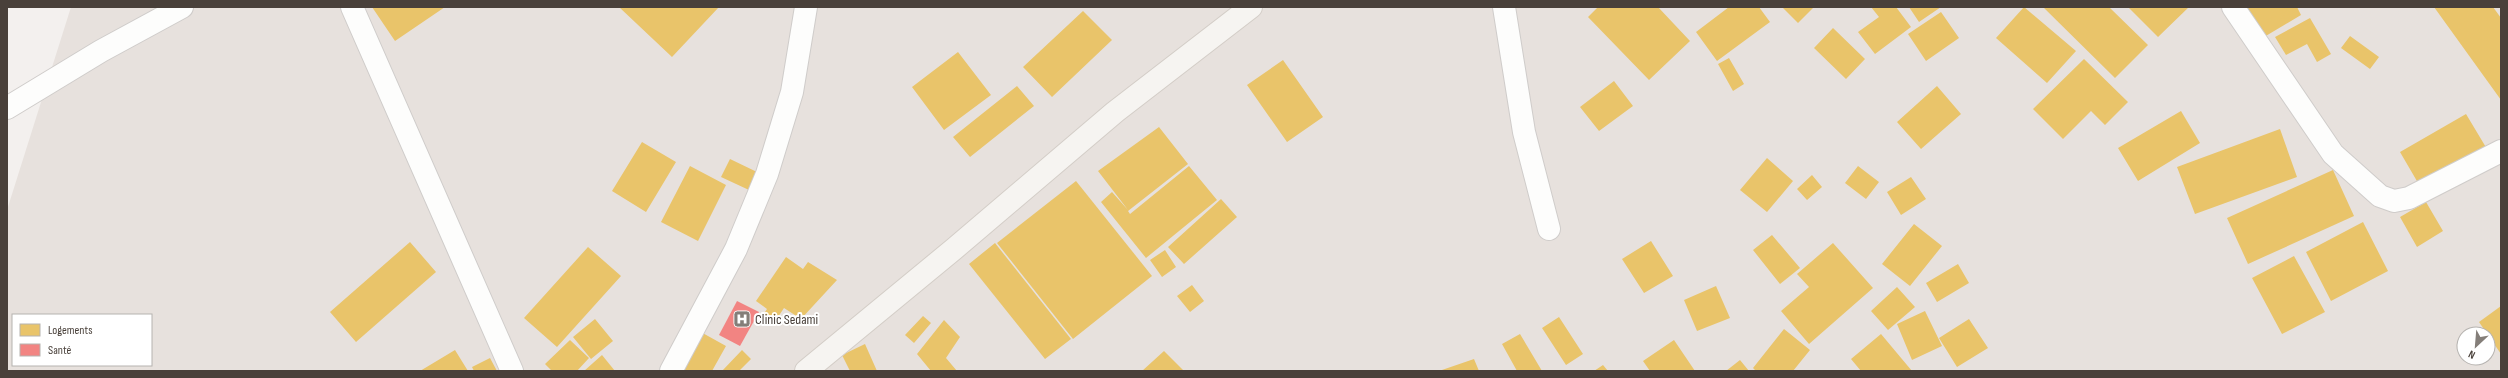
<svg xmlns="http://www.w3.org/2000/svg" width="2508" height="378" font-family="'Sofia Sans Condensed',sans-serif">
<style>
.residential{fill:#e7e1dd;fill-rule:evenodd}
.homes{fill:#e9c46a}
.health{fill:#f28482}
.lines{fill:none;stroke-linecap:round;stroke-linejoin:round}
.minor-casing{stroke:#cfccca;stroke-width:24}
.secondary-casing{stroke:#d3cdc7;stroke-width:24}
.minor{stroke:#fdfdfc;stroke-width:22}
.secondary{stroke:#f6f4f1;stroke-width:22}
.labels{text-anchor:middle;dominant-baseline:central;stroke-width:4;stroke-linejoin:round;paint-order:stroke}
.poi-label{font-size:14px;fill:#49403a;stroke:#fff;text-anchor:start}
</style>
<rect width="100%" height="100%" fill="#f3f0ee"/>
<path class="residential" d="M 71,7 L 2501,7 L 2501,371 L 7,371 L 7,210 ZM 13,315 L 151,315 L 151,365 L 13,365 ZM 2464,334 L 2488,334 L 2488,358 L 2464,358 Z"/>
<path class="homes" d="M 372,7 L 445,7 L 395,41 Z
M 619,7 L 719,7 L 672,57 Z
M 1598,7 L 1658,7 L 1690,41 L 1649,80 L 1588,17 Z
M 1729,7 L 1759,7 L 1770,22 L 1717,61 L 1696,32 Z
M 1782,7 L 1814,7 L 1798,23 Z
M 1871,7 L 1896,7 L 1911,27 L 1875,54 L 1858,32 L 1879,17 Z
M 1909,7 L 1941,7 L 1919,22 Z
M 2024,7 L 2076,51 L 2047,83 L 1996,38 Z
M 2043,7 L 2109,7 L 2148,45 L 2115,78 Z
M 2128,7 L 2189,7 L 2158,37 Z
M 2245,7 L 2297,7 L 2301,15 L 2259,40 Z
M 2434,7 L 2493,7 L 2501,18 L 2501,100 Z
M 1083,11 L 1112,40 L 1052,97 L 1023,67 Z
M 1941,12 L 1959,38 L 1926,61 L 1908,34 Z
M 2310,18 L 2331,54 L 2317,62 L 2307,44 L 2286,55 L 2275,37 Z
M 1833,28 L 1865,59 L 1846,79 L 1814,48 Z
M 2350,36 L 2379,57 L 2370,69 L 2341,48 Z
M 958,52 L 991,95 L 944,130 L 912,87 Z
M 1729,58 L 1744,84 L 1733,91 L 1718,64 Z
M 2084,59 L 2128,102 L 2105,125 L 2091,111 L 2063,139 L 2033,109 Z
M 1283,60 L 1323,117 L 1287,142 L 1247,85 Z
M 1614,81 L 1633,106 L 1599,131 L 1580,107 Z
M 1017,86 L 1034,106 L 970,157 L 953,137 Z
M 1937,86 L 1961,114 L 1921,149 L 1897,122 Z
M 2181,111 L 2200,143 L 2138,181 L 2118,148 Z
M 2466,114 L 2487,149 L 2421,188 L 2400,152 Z
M 1159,127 L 1188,164 L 1128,211 L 1130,214 L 1189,166 L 1217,200 L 1146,258 L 1101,202 L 1112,192 L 1128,210 L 1098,171 Z
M 2280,129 L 2297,177 L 2195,214 L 2177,167 Z
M 642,142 L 676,162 L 646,212 L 612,191 Z
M 1767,158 L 1793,181 L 1767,212 L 1740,190 Z
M 730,159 L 757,172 L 749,190 L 721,177 Z
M 690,166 L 726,185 L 698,241 L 661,222 Z
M 1858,166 L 1879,182 L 1866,199 L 1845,183 Z
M 2333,170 L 2354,216 L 2248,264 L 2227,218 Z
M 1812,175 L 1822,187 L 1807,200 L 1797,189 Z
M 1911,177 L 1926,199 L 1901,215 L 1887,192 Z
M 1076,181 L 1152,276 L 1073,339 L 997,243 Z
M 1221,199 L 1237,217 L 1184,264 L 1168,247 Z
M 2426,202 L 2443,231 L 2417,247 L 2400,217 Z
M 2363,222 L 2388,271 L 2331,301 L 2306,252 Z
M 1914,224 L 1942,246 L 1910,286 L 1882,264 Z
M 1772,235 L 1800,268 L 1780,284 L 1753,250 Z
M 1651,241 L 1673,276 L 1644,293 L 1622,259 Z
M 410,242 L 436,272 L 356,342 L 330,312 Z
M 995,243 L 1071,339 L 1045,359 L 969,264 Z
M 1833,243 L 1873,288 L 1809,344 L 1781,311 L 1809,287 L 1797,274 Z
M 588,247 L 621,276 L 557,347 L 524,318 Z
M 1165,250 L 1176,267 L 1162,277 L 1150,260 Z
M 2294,256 L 2325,312 L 2282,334 L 2252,278 Z
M 786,257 L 803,269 L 808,262 L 837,280 L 801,319 L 784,308 L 772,326 L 761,318 L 767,309 L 756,301 Z
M 1958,264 L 1969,283 L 1937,302 L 1926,283 Z
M 1192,285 L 1204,301 L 1190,312 L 1177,296 Z
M 1716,286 L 1730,318 L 1697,331 L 1684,300 Z
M 1897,287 L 1915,307 L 1888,330 L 1871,311 Z
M 2501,306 L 2501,354 L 2479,322 Z
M 1925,311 L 1942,346 L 1912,360 L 1897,324 Z
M 923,316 L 931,323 L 914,343 L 905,335 Z
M 1559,317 L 1583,354 L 1566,365 L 1542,328 Z
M 595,319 L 613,341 L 591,359 L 573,337 Z
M 1969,319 L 1988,348 L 1957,367 L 1939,338 Z
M 944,320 L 960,337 L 946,358 L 957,371 L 931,371 L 917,354 Z
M 1784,329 L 1810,350 L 1793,371 L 1756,371 L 1753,368 Z
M 699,331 L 726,346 L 712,371 L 677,371 Z
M 1520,334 L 1542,371 L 1517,371 L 1502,344 Z
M 1881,334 L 1912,371 L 1861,371 L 1851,359 Z
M 570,340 L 589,358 L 577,371 L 552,371 L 545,364 Z
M 1674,340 L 1695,371 L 1650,371 L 1643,361 Z
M 865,344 L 877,371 L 850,371 L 842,355 Z
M 455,350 L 468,371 L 420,371 Z
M 742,350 L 751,359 L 739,371 L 722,371 Z
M 1164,351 L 1184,371 L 1142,371 Z
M 602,355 L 615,371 L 584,371 Z
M 490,358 L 497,371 L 474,371 L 472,367 Z
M 1474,359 L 1479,371 L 1439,371 Z
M 1740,360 L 1749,371 L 1726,371 Z
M 1603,365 L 1608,371 L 1594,371 Z"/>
<path class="health" d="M 737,301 L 759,312 L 740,346 L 719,335 Z"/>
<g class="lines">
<g class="minor-casing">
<path id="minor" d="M 352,7 L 512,371
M 1504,7 L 1524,132 L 1549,229
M 2233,7 L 2333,154 L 2380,196 L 2394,201 L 2409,198 L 2501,151
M 7,108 L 101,51 L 182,7
M 671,371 L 736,249 L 767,174 L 792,92 L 806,7"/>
</g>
<g class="secondary-casing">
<path id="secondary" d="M 806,371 L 954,249 L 1115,112 L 1251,7"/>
</g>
<use href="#minor" class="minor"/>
<use href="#secondary" class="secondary"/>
</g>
<defs>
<g id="hospital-square" transform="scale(0.9)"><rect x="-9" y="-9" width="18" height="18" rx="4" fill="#847e79" stroke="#fff"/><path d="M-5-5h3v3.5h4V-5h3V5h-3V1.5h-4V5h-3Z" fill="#fff"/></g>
</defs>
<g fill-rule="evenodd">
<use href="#hospital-square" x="742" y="319"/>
</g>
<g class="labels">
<g class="poi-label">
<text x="755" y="319">Clinic Sedami</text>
</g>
</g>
<rect width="2508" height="378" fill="none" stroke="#49403a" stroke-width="16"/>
<rect x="12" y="314" width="140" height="52" fill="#ffffff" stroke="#b6b3b0"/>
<rect x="20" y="324" width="20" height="12" fill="#e9c46a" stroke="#b6b3b0"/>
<text x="48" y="334" font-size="12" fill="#49403a">Logements</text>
<rect x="20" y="344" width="20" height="12" fill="#f28482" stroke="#b6b3b0"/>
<text x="48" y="354" font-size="12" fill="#49403a">Santé</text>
<g transform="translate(2476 346) rotate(206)"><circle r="19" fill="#ffffff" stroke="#b6b3b0"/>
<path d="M0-3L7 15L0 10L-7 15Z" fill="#847e79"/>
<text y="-6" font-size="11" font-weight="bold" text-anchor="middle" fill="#49403a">N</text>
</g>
</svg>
